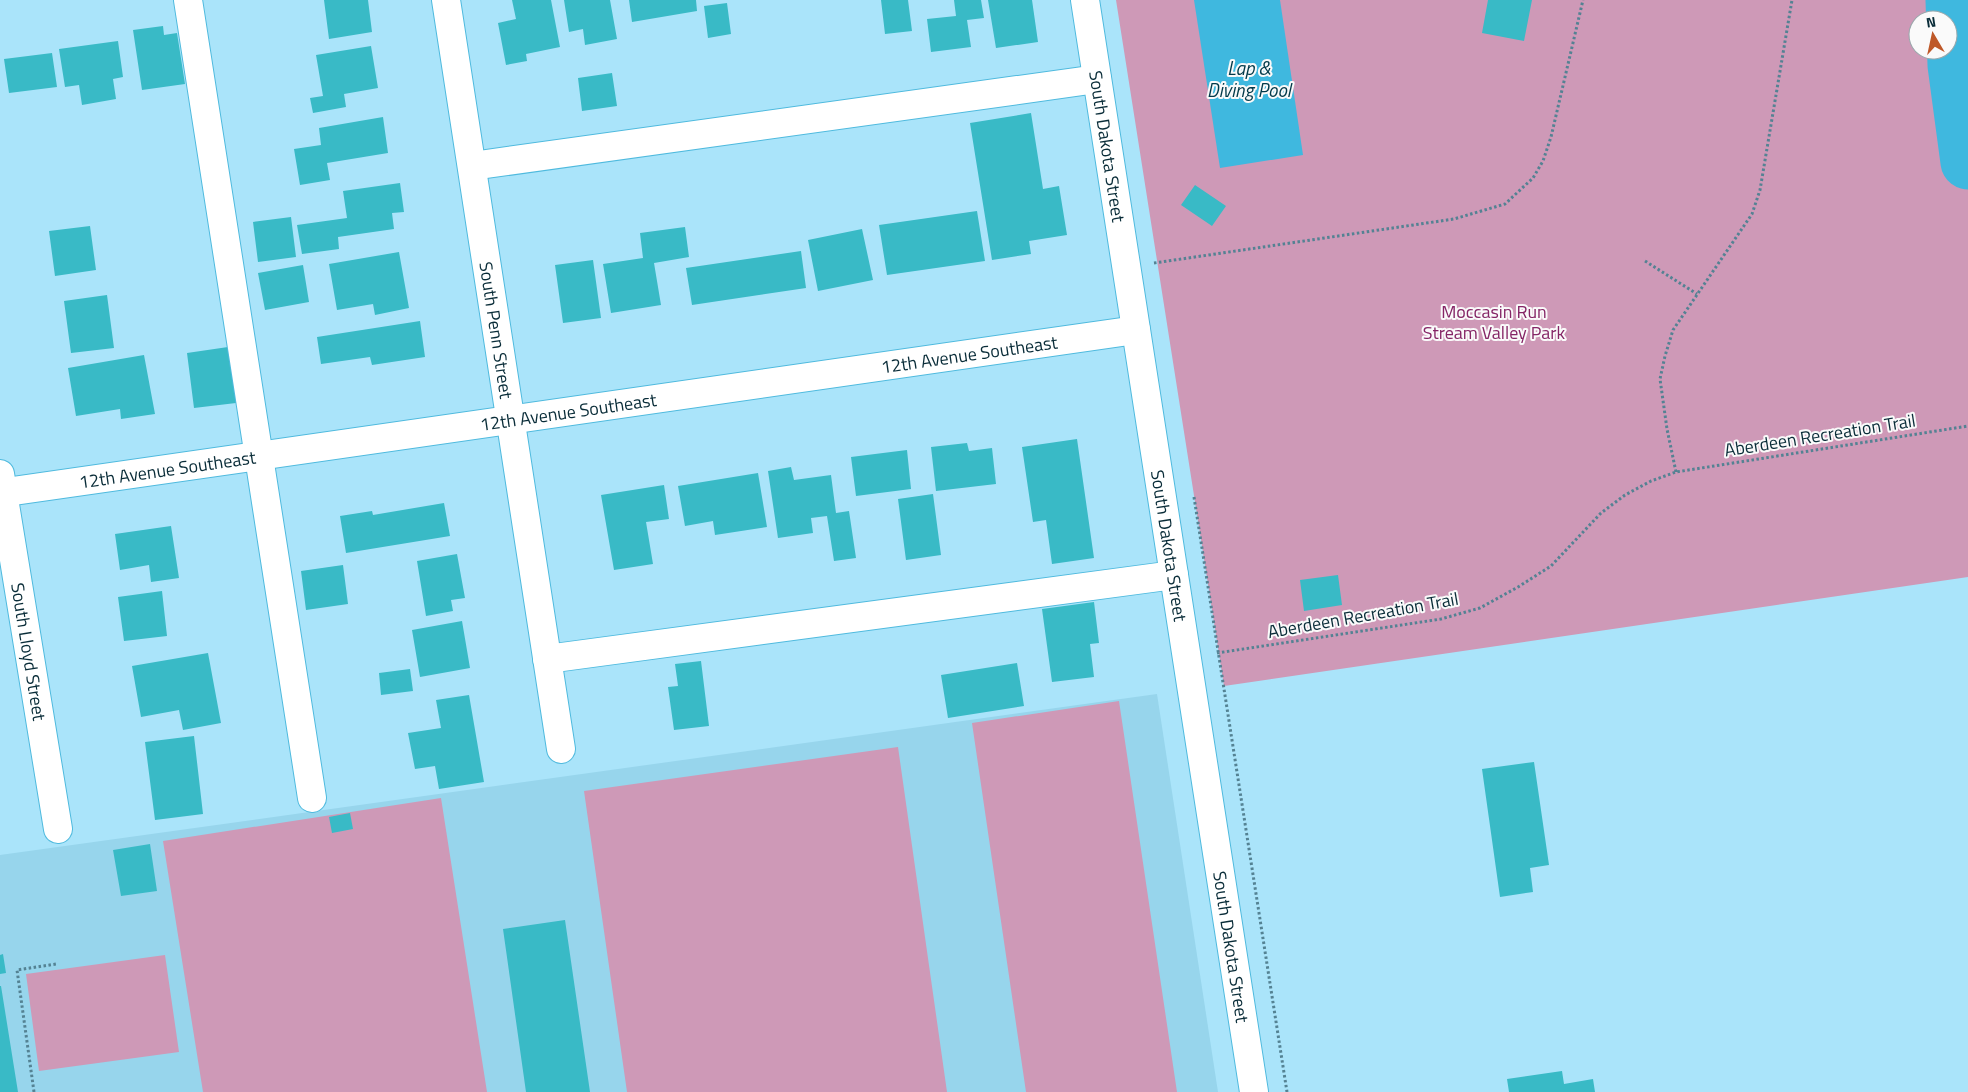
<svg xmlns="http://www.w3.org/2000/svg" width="1968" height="1092" font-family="'Titillium Web',sans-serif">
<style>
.built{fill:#97d5ec}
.green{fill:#ce99b7;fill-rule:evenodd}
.water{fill:#3fb8df}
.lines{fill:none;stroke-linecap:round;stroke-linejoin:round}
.river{stroke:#3fb8df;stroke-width:55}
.building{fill:#39bac6}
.minor-casing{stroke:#4fbade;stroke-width:30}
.path{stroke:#548293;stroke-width:3;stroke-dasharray:2.5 2.5;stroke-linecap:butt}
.minor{stroke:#fff;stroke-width:28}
.labels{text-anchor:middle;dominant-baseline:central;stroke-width:4;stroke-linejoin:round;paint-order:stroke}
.street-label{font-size:18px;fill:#092c38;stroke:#fafafa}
.park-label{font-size:18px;fill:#852566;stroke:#fafafa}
.water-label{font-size:19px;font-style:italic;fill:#023a4a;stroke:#fafafa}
</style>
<rect width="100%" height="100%" fill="#aae4fa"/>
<path class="built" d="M 1157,694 L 1218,1092 L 0,1092 L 0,855 Z"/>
<path class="green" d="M 1116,0 L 1968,0 L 1968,577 L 1224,686 ZM 1918,20 L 1948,20 L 1948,50 L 1918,50 Z
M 1119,701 L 1177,1092 L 1026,1092 L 972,723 Z
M 898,747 L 947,1092 L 627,1092 L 584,791 Z
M 441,798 L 487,1092 L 203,1092 L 163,841 Z
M 165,955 L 179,1052 L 39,1071 L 26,974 Z"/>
<path class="water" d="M 1194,0 L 1280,0 L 1303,155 L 1220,168 Z"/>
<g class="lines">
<path class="river" d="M 1953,0 L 1955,65 L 1968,162"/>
</g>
<path class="building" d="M 324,0 L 368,0 L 372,32 L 329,39 Z
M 512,0 L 551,0 L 560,47 L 526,54 L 527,61 L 506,65 L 498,23 L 516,19 Z
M 564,0 L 610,0 L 617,39 L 585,45 L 583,29 L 569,32 Z
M 629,0 L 696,0 L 697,11 L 632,22 Z
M 881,0 L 908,0 L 912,31 L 885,34 Z
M 954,0 L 981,0 L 984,18 L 967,20 L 971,47 L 931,52 L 927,19 L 956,16 Z
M 988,0 L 1032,0 L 1038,42 L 996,48 Z
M 1488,0 L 1532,0 L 1524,41 L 1482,33 Z
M 727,3 L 731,34 L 708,38 L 704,6 Z
M 163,26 L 164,35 L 177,33 L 185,84 L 142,90 L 133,30 Z
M 118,41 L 123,77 L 113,79 L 116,99 L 82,105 L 79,85 L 65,87 L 59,49 Z
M 371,46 L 378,88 L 344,94 L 346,107 L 313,113 L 310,98 L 323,96 L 316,55 Z
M 52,53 L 57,87 L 9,93 L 4,59 Z
M 612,73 L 617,106 L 582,111 L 578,78 Z
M 1031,113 L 1043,189 L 1059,186 L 1067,235 L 1029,241 L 1031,254 L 992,260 L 970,123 Z
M 383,117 L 388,153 L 327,163 L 330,180 L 300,185 L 294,149 L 321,145 L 319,128 Z
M 400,183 L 404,212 L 392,213 L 394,229 L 338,237 L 339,249 L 302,254 L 297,225 L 347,218 L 343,191 Z
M 1195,185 L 1226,206 L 1212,226 L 1181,205 Z
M 977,211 L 985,261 L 887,275 L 879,225 Z
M 291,217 L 296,257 L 258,262 L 253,222 Z
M 90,226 L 96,270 L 55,276 L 49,231 Z
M 685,227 L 689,257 L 654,263 L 661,305 L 611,313 L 603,264 L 643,258 L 640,233 Z
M 862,229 L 873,280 L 818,291 L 808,240 Z
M 801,251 L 806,288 L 692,305 L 686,268 Z
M 399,252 L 409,308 L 375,315 L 373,304 L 337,310 L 329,264 Z
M 593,260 L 601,318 L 563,323 L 555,265 Z
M 303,265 L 309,302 L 265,310 L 258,273 Z
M 107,295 L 114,348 L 71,353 L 64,301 Z
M 420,321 L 425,357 L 372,365 L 370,357 L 321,364 L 317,337 Z
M 228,347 L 236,403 L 194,408 L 187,353 Z
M 144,355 L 155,414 L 121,419 L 120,409 L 76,416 L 68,368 Z
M 1077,439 L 1094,558 L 1052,564 L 1046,520 L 1033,522 L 1022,447 Z
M 967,443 L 969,451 L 992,448 L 996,484 L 936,491 L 931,447 Z
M 907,450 L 911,489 L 856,496 L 851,457 Z
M 791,467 L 794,480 L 831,475 L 836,513 L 849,511 L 856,558 L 834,561 L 827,516 L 811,518 L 813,533 L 778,538 L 768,471 Z
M 758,473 L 767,527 L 715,535 L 713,521 L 685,526 L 678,486 Z
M 664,485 L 669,519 L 646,522 L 653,564 L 614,570 L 601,495 Z
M 933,494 L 941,555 L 906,560 L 898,499 Z
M 444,503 L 450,536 L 346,553 L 340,516 L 372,511 L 373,515 Z
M 171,526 L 179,578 L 151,582 L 149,565 L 120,570 L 115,534 Z
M 457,554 L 465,598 L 451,600 L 453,611 L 426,616 L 417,561 Z
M 343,565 L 348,604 L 306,610 L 301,571 Z
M 1338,575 L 1342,605 L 1304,611 L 1300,580 Z
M 162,591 L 167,636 L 124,641 L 118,597 Z
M 1094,602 L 1099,643 L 1090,644 L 1094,677 L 1052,682 L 1042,609 Z
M 462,621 L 470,668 L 420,677 L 412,630 Z
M 208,653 L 221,723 L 183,730 L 179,710 L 141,717 L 132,666 Z
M 701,661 L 709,726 L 674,730 L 668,687 L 678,686 L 675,664 Z
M 1017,663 L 1024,706 L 948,718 L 941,675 Z
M 410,669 L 413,691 L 381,695 L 379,673 Z
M 469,695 L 484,782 L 439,789 L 435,766 L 415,769 L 408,733 L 441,728 L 436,700 Z
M 194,736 L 203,814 L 155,820 L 145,742 Z
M 1534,762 L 1549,865 L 1530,868 L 1533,892 L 1500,897 L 1482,769 Z
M 350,813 L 353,829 L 332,833 L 329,817 Z
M 150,844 L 157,891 L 121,896 L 113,850 Z
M 565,920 L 590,1092 L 526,1092 L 503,929 Z
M 3,954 L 6,973 L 0,974 L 0,955 Z
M 0,986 L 1,986 L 18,1092 L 0,1092 Z
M 1562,1071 L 1564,1084 L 1593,1079 L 1595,1092 L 1509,1092 L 1507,1079 Z"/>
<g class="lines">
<g class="minor-casing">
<g id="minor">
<path d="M 188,0 L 312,798"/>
<path id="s1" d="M 446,0 L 561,749"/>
<path id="s2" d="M 1085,0 L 1254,1092"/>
<path d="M 472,166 L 1097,79"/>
<path id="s3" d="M 0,474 L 58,829"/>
<path id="s4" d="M 0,493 L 1136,330"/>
<path d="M 547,659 L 1174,575"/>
</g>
</g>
<path class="path" d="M 1645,261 L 1697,294
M 1154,263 L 1454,219 L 1505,204 L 1533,178 L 1543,161 L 1551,137 L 1583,0
M 1676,472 L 1667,429 L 1660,379 L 1665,356 L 1673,330 L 1752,214 L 1760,190 L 1792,0
M 1194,497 L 1287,1092
M 1217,653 L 1441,619 L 1480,608 L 1518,587 L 1551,566 L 1601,513 L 1625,495 L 1651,481 L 1676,472 L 1968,426
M 34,1092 L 17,970 L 56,964"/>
<use href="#minor" class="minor"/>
</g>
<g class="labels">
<g class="street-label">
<text stroke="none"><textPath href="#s2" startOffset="148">South Dakota Street</textPath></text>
<text stroke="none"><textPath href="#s1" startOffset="334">South Penn Street</textPath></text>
<text stroke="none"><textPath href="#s4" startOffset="979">12th Avenue Southeast</textPath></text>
<text stroke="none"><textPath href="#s4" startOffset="574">12th Avenue Southeast</textPath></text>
<text transform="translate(1820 435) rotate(-9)">Aberdeen Recreation Trail</text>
<text stroke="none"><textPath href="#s4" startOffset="169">12th Avenue Southeast</textPath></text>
<text stroke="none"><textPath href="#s2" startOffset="552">South Dakota Street</textPath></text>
<text transform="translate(1363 615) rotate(-10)">Aberdeen Recreation Trail</text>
<text stroke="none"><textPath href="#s3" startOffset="180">South Lloyd Street</textPath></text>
<text stroke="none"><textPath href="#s2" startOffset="958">South Dakota Street</textPath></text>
</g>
<g class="park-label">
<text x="1494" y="311">Moccasin Run<tspan x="1494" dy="21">Stream Valley Park</tspan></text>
</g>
<g class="water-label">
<text x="1249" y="67">Lap &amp;<tspan x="1249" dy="22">Diving Pool</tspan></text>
</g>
</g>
<g transform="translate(1933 35) rotate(351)"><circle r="24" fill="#fafafa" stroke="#9aa8ac"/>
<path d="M0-4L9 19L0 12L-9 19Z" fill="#be5828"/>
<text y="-8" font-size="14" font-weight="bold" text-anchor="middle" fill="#092c38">N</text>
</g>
</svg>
